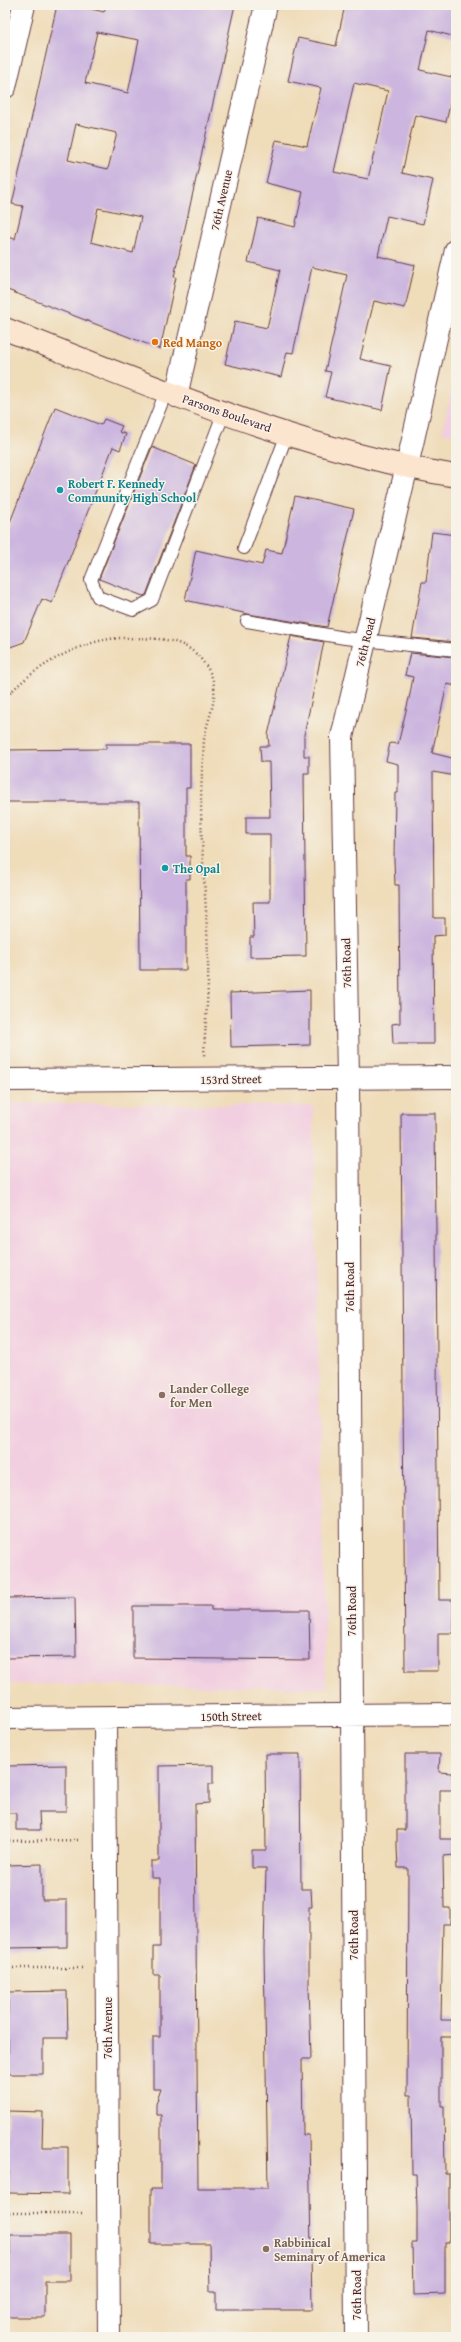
<svg xmlns="http://www.w3.org/2000/svg" width="461" height="2342" font-family="'Gentium Book Plus',serif">
<style>
.built{fill:#f2cfe0}
.building{fill:#ccb6df;fill-rule:evenodd}
.lines{fill:none;stroke-linecap:round;stroke-linejoin:round}
.lane-casing{stroke:#633b40;stroke-width:14}
.street-casing{stroke:#633b40;stroke-width:24}
.secondary-casing{stroke:#633b40;stroke-width:24}
.path{stroke:#633b40;stroke-width:2.5;stroke-dasharray:1 3;stroke-linecap:butt}
.lane{stroke:#fff;stroke-width:12}
.street{stroke:#fff;stroke-width:22}
.secondary{stroke:#fce5cf;stroke-width:22}
.food-dot{fill:#e8710a;stroke:#f7f3e8;stroke-width:1.5}
.culture-dot{fill:#0f9aa8;stroke:#f7f3e8;stroke-width:1.5}
.education-dot{fill:#8d6e63;stroke:#f7f3e8;stroke-width:1.5}
.labels{text-anchor:middle;dominant-baseline:central;stroke-width:3;stroke-linejoin:round;paint-order:stroke}
.street-label{font-size:12px;fill:#4a1f2b;stroke:#f7f3e8}
.food-label{font-size:12px;font-weight:bold;fill:#c56008;stroke:#f7f3e8;text-anchor:start}
.culture-label{font-size:12px;font-weight:bold;fill:#0d838f;stroke:#f7f3e8;text-anchor:start}
.education-label{font-size:12px;font-weight:bold;fill:#785e54;stroke:#f7f3e8;text-anchor:start}
</style>
<rect width="100%" height="100%" fill="#f7f3e8"/>
<filter id="ink" filterUnits="userSpaceOnUse"><feTurbulence type="fractalNoise" baseFrequency=".025" numOctaves="2"/><feDisplacementMap in="SourceGraphic" scale="8" xChannelSelector="R" yChannelSelector="G"/><feConvolveMatrix kernelMatrix="1 2 1 2 8 2 1 2 1" color-interpolation-filters="sRGB"/></filter>
<filter id="wash" filterUnits="userSpaceOnUse"><feTurbulence type="fractalNoise" baseFrequency=".012" numOctaves="4" result="noise"/><feDisplacementMap in="SourceGraphic" scale="16" xChannelSelector="R" yChannelSelector="G"/><feGaussianBlur stdDeviation="0.9" result="paint"/><feColorMatrix in="noise" values="0 0 0 0 0 0 0 0 0 0 0 0 0 0 0 0 0 1.4 0 .05"/><feComposite in="paint" operator="in"/></filter>
<g filter="url(#wash)">
<rect width="100%" height="100%" fill="#efdcb9"/>
<path class="built" d="M 456,370 L 456,434 L 442,433 Z
M 5,1103 L 313,1106 L 326,1688 L 5,1684 Z"/>
<g id="blocks">
<path class="building" d="M 57,5 L 74,5 L 104,12 L 106,5 L 235,5 L 174,277 L 176,277 L 160,349 L 5,289 L 5,236 L 15,239 L 23,206 L 12,204 ZM 97,32 L 139,40 L 128,93 L 85,83 ZM 76,124 L 117,133 L 108,169 L 68,160 ZM 98,208 L 141,217 L 133,253 L 91,242 Z
M 345,5 L 456,5 L 456,37 L 429,30 L 420,70 L 456,78 L 446,122 L 415,115 L 402,173 L 433,180 L 423,224 L 387,216 L 378,256 L 415,265 L 405,308 L 374,301 L 360,359 L 391,366 L 382,410 L 325,397 L 331,372 L 325,371 L 347,275 L 312,267 L 293,353 L 287,352 L 281,377 L 225,364 L 235,321 L 267,328 L 280,270 L 248,262 L 258,218 L 295,227 L 303,192 L 266,183 L 276,140 L 307,146 L 321,88 L 288,81 L 298,38 L 336,46 ZM 354,83 L 388,91 L 368,179 L 334,172 Z
M 55,407 L 101,425 L 104,419 L 122,426 L 119,432 L 126,434 L 120,450 L 113,447 L 52,603 L 42,599 L 24,642 L 5,649 L 5,535 Z
M 152,447 L 196,465 L 146,595 L 143,596 L 99,579 Z
M 295,496 L 354,509 L 327,627 L 248,614 L 185,600 L 196,550 L 262,565 L 266,550 L 282,553 Z
M 432,532 L 456,535 L 456,642 L 412,638 L 422,582 L 426,582 Z
M 291,636 L 324,642 L 304,735 L 304,756 L 309,756 L 309,773 L 304,773 L 306,956 L 250,957 L 250,937 L 254,937 L 253,902 L 270,902 L 270,834 L 246,834 L 246,817 L 270,817 L 269,762 L 261,762 L 260,746 L 269,746 L 268,735 Z
M 410,653 L 456,657 L 456,686 L 447,684 L 432,753 L 456,759 L 456,776 L 433,772 L 434,918 L 445,918 L 445,935 L 433,936 L 434,1044 L 393,1044 L 392,1024 L 400,1023 L 399,885 L 395,885 L 394,860 L 395,793 L 398,793 L 398,764 L 386,761 L 390,743 L 398,744 L 410,694 L 413,677 L 405,675 Z
M 106,744 L 190,744 L 190,788 L 186,788 L 186,856 L 190,856 L 190,879 L 186,879 L 186,970 L 140,970 L 139,802 L 5,802 L 5,750 L 106,749 Z
M 310,990 L 310,1045 L 231,1047 L 230,993 Z
M 401,1113 L 435,1113 L 439,1600 L 453,1600 L 453,1633 L 438,1633 L 438,1671 L 405,1671 Z
M 75,1597 L 76,1657 L 5,1658 L 5,1598 Z
M 133,1606 L 211,1606 L 211,1610 L 309,1610 L 310,1660 L 133,1658 Z
M 265,1754 L 300,1754 L 301,1889 L 311,1889 L 312,1907 L 309,1907 L 309,1982 L 311,2059 L 302,2059 L 303,2135 L 309,2135 L 312,2310 L 216,2310 L 216,2292 L 210,2292 L 209,2244 L 151,2244 L 151,2189 L 161,2189 L 161,2115 L 156,2115 L 156,2104 L 161,2089 L 153,2089 L 153,2037 L 160,2037 L 160,1975 L 153,1975 L 153,1947 L 160,1947 L 160,1878 L 151,1878 L 151,1861 L 159,1861 L 159,1766 L 213,1765 L 213,1784 L 209,1784 L 209,1803 L 195,1804 L 198,2188 L 268,2188 L 264,1950 L 266,1868 L 252,1868 L 252,1850 L 266,1850 Z
M 405,1754 L 440,1754 L 439,1772 L 452,1773 L 453,1790 L 440,1790 L 440,1839 L 456,1839 L 456,1855 L 443,1856 L 444,1908 L 450,1908 L 450,1924 L 443,1924 L 441,2020 L 452,2020 L 452,2037 L 441,2037 L 441,2106 L 444,2106 L 445,2174 L 449,2174 L 449,2243 L 445,2243 L 445,2294 L 413,2295 L 412,2243 L 417,2243 L 417,2209 L 416,2174 L 412,2174 L 411,2095 L 407,2095 L 408,1868 L 398,1868 L 397,1847 L 397,1830 L 405,1830 Z
M 66,1765 L 66,1812 L 39,1812 L 40,1830 L 16,1830 L 16,1813 L 5,1813 L 6,1766 Z
M 42,1864 L 42,1900 L 67,1900 L 67,1947 L 8,1948 L 8,1925 L 5,1925 L 7,1865 Z
M 67,1991 L 68,2038 L 43,2038 L 43,2074 L 9,2074 L 8,2038 L 5,2038 L 5,2014 L 8,2014 L 8,1992 Z
M 8,2111 L 43,2112 L 42,2147 L 68,2147 L 68,2194 L 8,2193 L 9,2171 L 5,2171 Z
M 10,2235 L 70,2235 L 70,2281 L 45,2281 L 45,2317 L 5,2317 L 5,2257 L 10,2257 Z"/>
</g>
</g>
<g filter="url(#ink)">
<use href="#blocks" fill-opacity="0" stroke="#633b40" stroke-width="1"/>
<g class="lines">
<g class="lane-casing">
<path id="lane" d="M 166,392 L 91,580 L 98,597 L 133,610 L 152,600 L 224,412
M 244,548 L 287,434
M 247,621 L 345,638 L 456,650"/>
</g>
<g class="street-casing">
<path id="street" d="M 5,87 L 24,5
M 176,396 L 266,5
M 5,1080 L 456,1077
M 5,1718 L 456,1714
M 105,1718 L 109,2337
M 356,2337 L 348,1078 L 342,737 L 407,466 L 456,250"/>
</g>
<g class="secondary-casing">
<path id="secondary" d="M 5,329 C 152,386 300,450 456,476"/>
</g>
<path class="path" d="M 5,699 C 29,669 85,637 124,638 C 155,639 184,635 204,663 C 223,688 211,708 205,734 C 203,742 204,751 203,759 C 197,824 207,895 208,960 C 209,992 205,1025 204,1057
M 5,1841 L 81,1840
M 5,1968 L 82,1968
M 5,2213 L 84,2213"/>
<use href="#lane" class="lane"/>
<use href="#street" class="street"/>
<use href="#secondary" class="secondary"/>
</g>
</g>
<circle class="food-dot" cx="155" cy="342" r="4"/>
<g class="culture-dot">
<circle cx="60" cy="490" r="4"/>
<circle cx="165" cy="868" r="4"/>
</g>
<g class="education-dot">
<circle cx="162" cy="1395" r="4"/>
<circle cx="266" cy="2249" r="4"/>
</g>
<g class="labels">
<g class="street-label">
<text transform="translate(221 200) rotate(-77)">76th Avenue</text>
<text transform="translate(227 413) rotate(19)">Parsons Boulevard</text>
<text transform="translate(365 642) rotate(-76)">76th Road</text>
<text transform="translate(346 963) rotate(-91)">76th Road</text>
<text transform="translate(231 1079) rotate(-1)">153rd Street</text>
<text transform="translate(349 1287) rotate(-90)">76th Road</text>
<text transform="translate(351 1611) rotate(-90)">76th Road</text>
<text transform="translate(231 1716) rotate(-1)">150th Street</text>
<text transform="translate(353 1935) rotate(-90)">76th Road</text>
<text transform="translate(107 2028) rotate(-90)">76th Avenue</text>
<text transform="translate(356 2295) rotate(-90)">76th Road</text>
</g>
<g class="food-label">
<text x="163" y="342">Red Mango</text>
</g>
<g class="culture-label">
<text x="68" y="483">Robert F. Kennedy<tspan x="68" dy="14">Community High School</tspan></text>
<text x="173" y="868">The Opal</text>
</g>
<g class="education-label">
<text x="170" y="1388">Lander College<tspan x="170" dy="14">for Men</tspan></text>
<text x="274" y="2242">Rabbinical<tspan x="274" dy="14">Seminary of America</tspan></text>
</g>
</g>
<rect width="461" height="2342" fill="none" stroke="#f7f3e8" stroke-width="20"/>
</svg>
